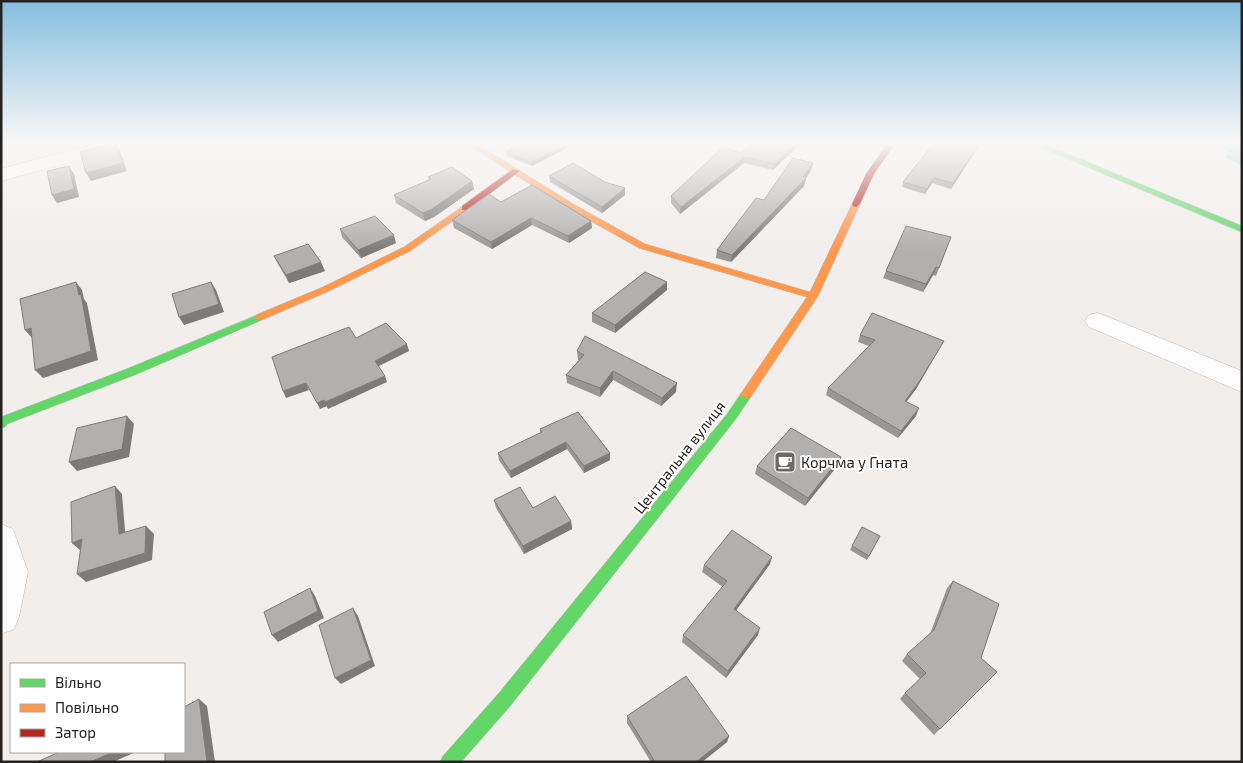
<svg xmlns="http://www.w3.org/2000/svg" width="1243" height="763" font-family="'Exo 2',sans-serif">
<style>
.water{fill:#8fccd1}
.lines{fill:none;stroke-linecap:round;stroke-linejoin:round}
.street-casing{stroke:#bfbdbc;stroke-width:1}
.fast-casing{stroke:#bfbdbc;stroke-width:1}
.slow-casing{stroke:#bfbdbc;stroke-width:1}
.jam-casing{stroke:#bfbdbc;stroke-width:1}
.street{fill:#fdfcfc;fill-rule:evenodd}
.fast{fill:#63d668;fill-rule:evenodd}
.slow{fill:#ff974d;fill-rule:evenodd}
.jam{fill:#b3261e;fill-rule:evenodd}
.wall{fill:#999796}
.shaded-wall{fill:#7d7b7a}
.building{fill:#b2b0af;stroke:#7d7b7a}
.labels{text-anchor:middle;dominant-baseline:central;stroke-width:4;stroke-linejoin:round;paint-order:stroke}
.street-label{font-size:15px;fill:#252322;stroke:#fff}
.poi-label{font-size:15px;fill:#252322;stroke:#fff;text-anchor:start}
</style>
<rect width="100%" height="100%" fill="#f1eeec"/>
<path class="water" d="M 1210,144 L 1242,146 L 1242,165 L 1225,158 L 1228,151 Z"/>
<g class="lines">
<g class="street-casing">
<path id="street" d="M 94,144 L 125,144 L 122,148 L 1,181 L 1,169 Z
M 1098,313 L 1242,371 L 1242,392 L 1089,327 L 1085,321 L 1089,315 Z
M 1,524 L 13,529 L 28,572 L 19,617 L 14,629 L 1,634 Z"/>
</g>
<g class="fast-casing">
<path id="fast" d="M 1033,144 L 1044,144 L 1242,226 L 1242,232 Z
M 260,314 L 265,317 L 264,319 L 137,374 L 7,424 L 5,427 L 1,428 L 1,417 L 129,368 Z
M 746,391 L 752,395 L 735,420 L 511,705 L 461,762 L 440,762 L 443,756 L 499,693 L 727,414 L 742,392 Z"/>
</g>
<g class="slow-casing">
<path id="slow" d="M 467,144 L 477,144 L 575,205 L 645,244 L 810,292 L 852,204 L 856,201 L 860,204 L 818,296 L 750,398 L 742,398 L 740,395 L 742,392 L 807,297 L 639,248 L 569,209 Z
M 465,205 L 469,208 L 468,210 L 410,251 L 329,291 L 264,319 L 256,319 L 255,317 L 256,315 L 323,287 L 404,247 Z"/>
</g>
<g class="jam-casing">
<path id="jam" d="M 887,144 L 895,144 L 874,174 L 860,204 L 856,207 L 853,206 L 852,204 L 866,174 Z
M 513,169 L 520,171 L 468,210 L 462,210 L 462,206 Z"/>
</g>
<use href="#street" class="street"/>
<use href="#fast" class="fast"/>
<use href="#slow" class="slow"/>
<use href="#jam" class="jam"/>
</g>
<path class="wall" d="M 751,144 L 800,144 L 773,170 L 744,163 L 680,214 L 671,203 L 671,196 L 742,153 Z
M 933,144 L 979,144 L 978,147 L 951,189 L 932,183 L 925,194 L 902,187 L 903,182 Z
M 567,148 L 532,166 L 507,156 L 506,152 Z
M 813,163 L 811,170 L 806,178 L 804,186 L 731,262 L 716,258 L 717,250 L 764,200 Z
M 549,176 L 625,195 L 602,213 L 550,182 Z
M 428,177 L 472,181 L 474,189 L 434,217 L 425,221 L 396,203 L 394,195 L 429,180 Z
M 501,202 L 591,221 L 592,228 L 569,243 L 532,225 L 492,249 L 454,228 L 452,220 Z
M 340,229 L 396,243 L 361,258 L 342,237 Z
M 951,237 L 936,276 L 933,275 L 923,292 L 883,278 L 886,271 Z
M 274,256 L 325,271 L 289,283 L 278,264 Z
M 667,282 L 667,290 L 615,333 L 592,322 L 592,313 Z
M 860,335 L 944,341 L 940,348 L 916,389 L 906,402 L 916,416 L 898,438 L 826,395 L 828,388 L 869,346 L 858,342 Z
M 577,351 L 676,392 L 661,406 L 613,380 L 600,397 L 567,383 L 566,375 L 579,360 L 578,360 Z
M 540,429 L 610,453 L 610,460 L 584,473 L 567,449 L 511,478 L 499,460 L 498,453 L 540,433 Z
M 841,457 L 838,465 L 805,506 L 755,474 L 757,466 Z
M 494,500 L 533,508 L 571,521 L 572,529 L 524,554 L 496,508 Z
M 880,536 L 867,560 L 850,550 L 852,546 Z
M 770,564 L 736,610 L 758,635 L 726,678 L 682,642 L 683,635 L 723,587 L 702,572 L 704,565 Z
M 953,581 L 981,658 L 997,672 L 934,735 L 900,699 L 905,693 L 920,679 L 902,661 L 907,654 L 930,634 L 947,588 Z
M 627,716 L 729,736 L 727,742 L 702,762 L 651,762 L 627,723 Z"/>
<path class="shaded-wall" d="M 116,144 L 120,151 L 127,171 L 91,181 L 86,173 Z
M 794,144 L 800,144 L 773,170 L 775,164 Z
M 979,144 L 978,147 L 951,189 L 953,183 Z
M 566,145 L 567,148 L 532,166 L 531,162 Z
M 745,157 L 744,163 L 680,214 L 681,207 Z
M 813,163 L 811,170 L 806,178 L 804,186 L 731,262 L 732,255 L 803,177 Z
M 69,166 L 74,174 L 79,197 L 57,203 L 52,195 Z
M 934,178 L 932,183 L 925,194 L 927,189 Z
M 472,181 L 474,189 L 434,217 L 425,221 L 423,213 Z
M 625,188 L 625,195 L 602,213 L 602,207 Z
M 531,218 L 532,225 L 492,249 L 491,242 Z
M 591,221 L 592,228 L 569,243 L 568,236 Z
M 394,235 L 396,243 L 361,258 L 358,250 Z
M 321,262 L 325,271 L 289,283 L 286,275 Z
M 936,267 L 933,275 L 923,292 L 926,284 Z
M 76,282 L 82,290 L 84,299 L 87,303 L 98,360 L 43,378 L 35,370 L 79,295 Z
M 211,282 L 216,290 L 224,312 L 184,325 L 179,317 Z
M 667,282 L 667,290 L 615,333 L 615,325 Z
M 31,328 L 38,336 L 32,338 L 25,330 Z
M 944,341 L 940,348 L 916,389 L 902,408 L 905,401 Z
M 407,344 L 409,351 L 377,367 L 375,361 Z
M 613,371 L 613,380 L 600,397 L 600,388 Z
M 385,376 L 387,382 L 328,409 L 325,402 Z
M 306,383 L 309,390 L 286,398 L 283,391 Z
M 677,383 L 676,392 L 661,406 L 662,398 Z
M 324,400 L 327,406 L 320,409 L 317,403 Z
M 919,408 L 916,416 L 898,438 L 901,431 Z
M 127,416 L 134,424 L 129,457 L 77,471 L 69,462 Z
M 566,442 L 567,449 L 511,478 L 510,471 Z
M 610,453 L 610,460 L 584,473 L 584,466 Z
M 841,457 L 838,465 L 805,506 L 808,498 Z
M 115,486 L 122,494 L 126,542 L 119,534 Z
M 571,521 L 572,529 L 524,554 L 523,546 Z
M 146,526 L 154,534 L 152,560 L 86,582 L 77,574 Z
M 82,539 L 81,551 L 72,543 Z
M 772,557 L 770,564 L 732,616 L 734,609 Z
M 310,588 L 315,596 L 324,618 L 278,642 L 272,635 Z
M 353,608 L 358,616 L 375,666 L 341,684 L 335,678 Z
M 760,628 L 758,635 L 726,678 L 728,671 Z
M 199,699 L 207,706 L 215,762 L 207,762 Z
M 729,736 L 727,742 L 702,762 L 696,762 Z
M 113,752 L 136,752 L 113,762 L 90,762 Z"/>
<path class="building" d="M 110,144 L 116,144 L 123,163 L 86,173 L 80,152 Z
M 523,144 L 566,144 L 566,145 L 531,162 L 506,152 Z
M 751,144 L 794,144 L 775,164 L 745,157 L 681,207 L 671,196 L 723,147 L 742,153 Z
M 933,144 L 979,144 L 953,183 L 934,178 L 927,189 L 903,182 Z
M 793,158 L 813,163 L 803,177 L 806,178 L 732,255 L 717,250 L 756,198 L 764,200 Z
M 573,163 L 605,182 L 625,188 L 602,207 L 549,176 Z
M 69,166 L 74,189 L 52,195 L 47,171 Z
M 452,167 L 472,181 L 432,209 L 423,213 L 394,195 L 431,179 L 428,177 Z
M 532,185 L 591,221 L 568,236 L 531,218 L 491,242 L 452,220 L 489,194 L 501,202 Z
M 375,216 L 394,235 L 358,250 L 340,229 Z
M 906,226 L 951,237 L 939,268 L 936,267 L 926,284 L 886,271 Z
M 308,244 L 321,262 L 286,275 L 274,256 Z
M 645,272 L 667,282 L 615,325 L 592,313 Z
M 76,282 L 79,295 L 81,294 L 91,351 L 35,370 L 31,328 L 25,330 L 20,299 Z
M 211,282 L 219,304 L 179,317 L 172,294 Z
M 872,313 L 944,341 L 919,382 L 905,401 L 919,408 L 901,431 L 828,388 L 875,340 L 860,335 Z
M 386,323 L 407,344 L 375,361 L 385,376 L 325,402 L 324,400 L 317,403 L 306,383 L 283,391 L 272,357 L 349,327 L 356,338 Z
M 585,336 L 677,383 L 662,398 L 613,371 L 600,388 L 566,375 L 584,355 L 577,351 Z
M 578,412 L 610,453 L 584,466 L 566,442 L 510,471 L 498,453 L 542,432 L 540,429 Z
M 127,416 L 122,449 L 69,462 L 77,428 Z
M 791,428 L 841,457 L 808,498 L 757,466 Z
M 115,486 L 119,534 L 146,526 L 145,553 L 77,574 L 82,539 L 72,543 L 71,502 Z
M 520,487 L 533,508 L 555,496 L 571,521 L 523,546 L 494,500 Z
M 862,527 L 880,536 L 869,556 L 852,546 Z
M 732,530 L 772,557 L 734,609 L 760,628 L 728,671 L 683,635 L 727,581 L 704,565 Z
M 953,581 L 999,604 L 981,658 L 997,672 L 940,729 L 905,693 L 926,673 L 907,654 L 934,630 Z
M 310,588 L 318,611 L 272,635 L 264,612 Z
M 353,608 L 371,660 L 335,678 L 319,625 Z
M 686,676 L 729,736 L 696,762 L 655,762 L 627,716 Z
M 199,699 L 207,762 L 165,762 L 165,752 L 184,752 L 184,707 Z
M 59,752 L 113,752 L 90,762 L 37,762 Z"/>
<linearGradient id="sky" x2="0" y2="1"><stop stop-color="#84bedf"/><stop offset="0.57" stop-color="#f9f7f6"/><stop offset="1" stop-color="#f9f7f6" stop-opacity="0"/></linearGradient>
<rect width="1243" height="251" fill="url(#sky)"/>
<defs>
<g id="cafe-square" transform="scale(1.125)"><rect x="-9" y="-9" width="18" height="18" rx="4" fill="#6c6a69" stroke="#fff"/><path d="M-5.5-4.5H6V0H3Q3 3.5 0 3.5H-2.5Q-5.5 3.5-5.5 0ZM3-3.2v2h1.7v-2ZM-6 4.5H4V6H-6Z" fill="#fff"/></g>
</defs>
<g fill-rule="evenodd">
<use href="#cafe-square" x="785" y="462"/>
</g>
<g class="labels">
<g class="street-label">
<text transform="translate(679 457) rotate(-52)">Центральна вулиця</text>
</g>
<g class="poi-label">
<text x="801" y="462">Корчма у Гната</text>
</g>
</g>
<rect width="1243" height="763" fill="none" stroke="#252322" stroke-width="5"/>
<rect x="10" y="663" width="175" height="90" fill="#ffffff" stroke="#a8a7a7"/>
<rect x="20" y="679" width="25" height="8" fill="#63d668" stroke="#a8a7a7"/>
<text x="55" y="688" font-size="15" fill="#252322">Вільно</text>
<rect x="20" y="704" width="25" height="8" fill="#ff974d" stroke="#a8a7a7"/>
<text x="55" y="713" font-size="15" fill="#252322">Повільно</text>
<rect x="20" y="729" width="25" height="8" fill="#b3261e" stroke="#a8a7a7"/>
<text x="55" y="738" font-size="15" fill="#252322">Затор</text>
</svg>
